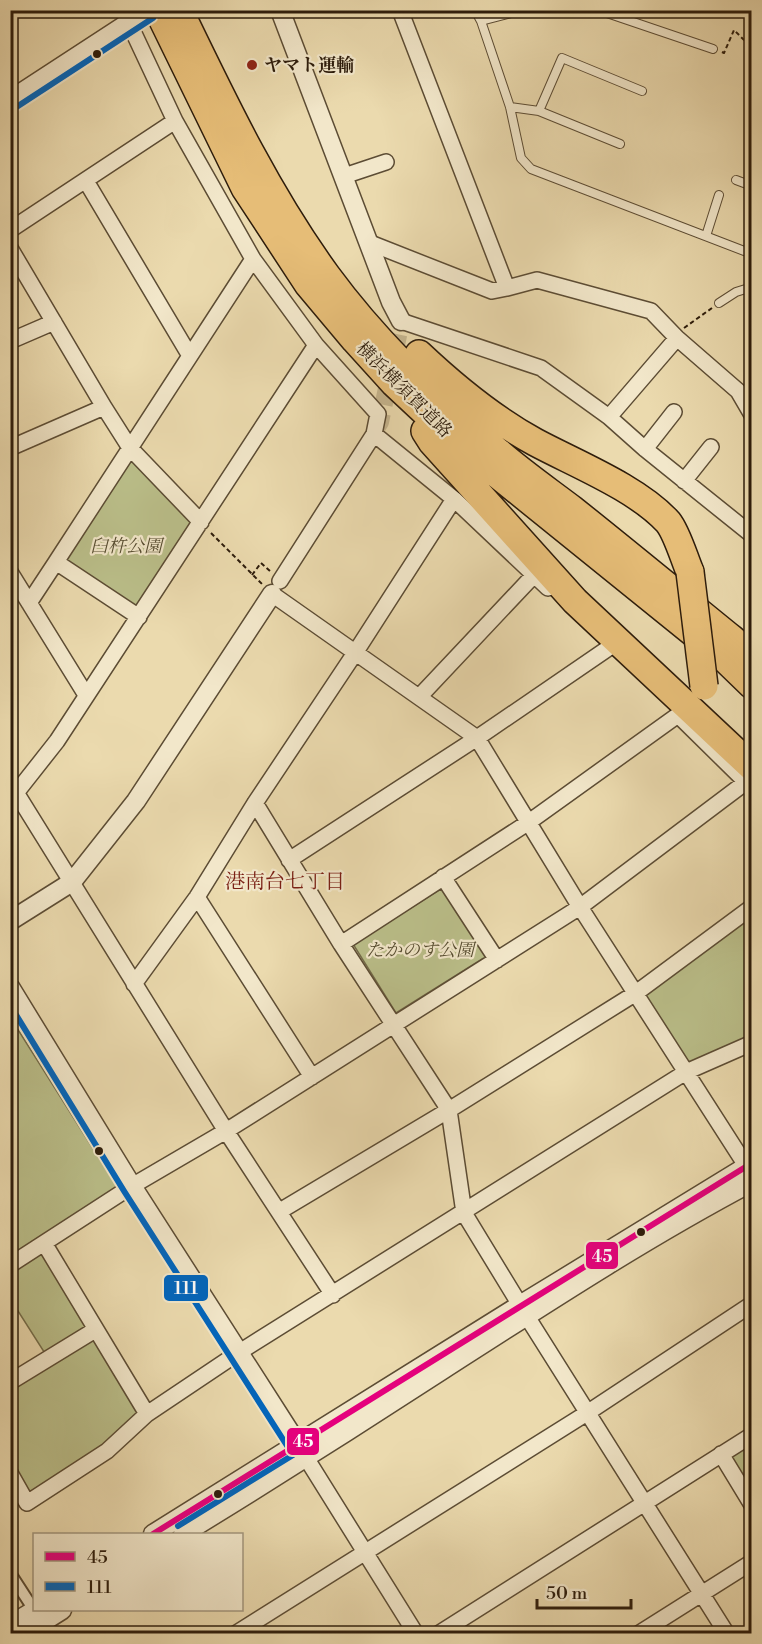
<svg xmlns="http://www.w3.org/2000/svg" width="762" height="1644" font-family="'Libre Bodoni','Noto Serif JP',serif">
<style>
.green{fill:#babe89;stroke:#746d4a;stroke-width:1.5}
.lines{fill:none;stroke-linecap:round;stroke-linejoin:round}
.tertiary-tunnel{stroke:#c5b48d;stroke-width:18;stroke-dasharray:18 9;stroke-linecap:butt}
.service-casing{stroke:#5c4c34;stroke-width:10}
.pedestrian-casing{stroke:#5c4c34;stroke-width:14}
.minor-casing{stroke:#5c4c34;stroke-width:18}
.tertiary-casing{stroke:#5c4c34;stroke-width:21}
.motorway-casing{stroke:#2d1c0b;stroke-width:30}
.path{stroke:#2d1c0b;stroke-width:2;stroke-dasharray:4.5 3;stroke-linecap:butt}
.service{stroke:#f2e7ca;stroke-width:8}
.pedestrian{stroke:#f2e7ca;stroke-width:10}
.minor{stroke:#f2e7ca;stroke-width:15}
.tertiary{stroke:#f2e7ca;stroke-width:18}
.motorway{stroke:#e6bd77;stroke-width:27}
.motorway-bridge-casing{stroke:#2d1c0b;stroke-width:30;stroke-linecap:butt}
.motorway-bridge{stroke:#e6bd77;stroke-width:27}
.bus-1-casing{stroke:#f2e7ca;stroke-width:10}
.bus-2-casing{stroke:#f2e7ca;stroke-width:10}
.bus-1{stroke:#e5007d;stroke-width:6}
.bus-2{stroke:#0065bd;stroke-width:6}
.bus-dot{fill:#2d1c0b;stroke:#f2e7ca;stroke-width:2}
.poi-dot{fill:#8f2418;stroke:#f2e7ca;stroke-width:2}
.labels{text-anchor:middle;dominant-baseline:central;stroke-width:4.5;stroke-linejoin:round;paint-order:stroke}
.poi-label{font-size:18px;font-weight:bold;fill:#2d1c0b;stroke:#f2e7ca;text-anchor:start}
.street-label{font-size:18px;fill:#2d1c0b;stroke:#f2e7ca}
.park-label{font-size:18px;font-style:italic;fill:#574d31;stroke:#f2e7ca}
.neighbourhood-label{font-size:20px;fill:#7a1f14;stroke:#f2e7ca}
.line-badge{stroke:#f2e7ca;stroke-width:2}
.badge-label{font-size:16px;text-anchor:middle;font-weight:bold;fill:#fff}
</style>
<rect width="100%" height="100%" fill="#ebdaae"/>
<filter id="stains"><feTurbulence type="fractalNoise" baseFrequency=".00333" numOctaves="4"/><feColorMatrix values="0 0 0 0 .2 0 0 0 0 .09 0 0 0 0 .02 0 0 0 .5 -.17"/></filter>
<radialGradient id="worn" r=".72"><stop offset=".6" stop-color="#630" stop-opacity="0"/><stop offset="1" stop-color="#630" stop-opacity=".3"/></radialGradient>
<path class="green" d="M 130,448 L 201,522 L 139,617 L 56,562 Z
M 444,887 L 487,956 L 396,1013 L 353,944 Z
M 751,906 L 751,1043 L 686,1072 L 636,993 Z
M 10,1017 L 118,1188 L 10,1257 Z
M 44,1243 L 147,1414 L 27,1503 L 22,1492 L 11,1499 L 11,1382 L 48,1358 L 11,1300 L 11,1265 Z
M 751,1444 L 751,1493 L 732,1463 L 733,1456 Z"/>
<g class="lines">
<path class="tertiary-tunnel" d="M 375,430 L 380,422 L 401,321"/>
<g class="service-casing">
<path id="service" d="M 475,10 L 481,21 L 510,107 L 521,158 L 531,169 L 752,254
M 598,10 L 713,49
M 481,21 L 523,10
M 510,107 L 539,111 L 620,144
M 539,111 L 562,58 L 642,91
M 736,180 L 752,186
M 706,236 L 719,195
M 719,303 L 736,292 L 752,287"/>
</g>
<g class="pedestrian-casing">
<path id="pedestrian" d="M 10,1573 L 34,1610"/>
</g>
<g class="minor-casing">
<path id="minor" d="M 123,10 L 175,121
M 344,176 L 386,162
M 86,181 L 190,356
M 10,230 L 175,121 L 253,259 L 56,562 L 139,617
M 370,243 L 492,291 L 507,288 L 400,10
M 10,248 L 104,407
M 253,259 L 316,345
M 507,288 L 537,280 L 651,311 L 677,338 L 738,391 L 752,415
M 401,321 L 541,368 L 609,417 L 645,449 L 752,535
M 10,341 L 54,322
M 609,417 L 677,338
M 10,448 L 104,407 L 130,448 L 201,522
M 645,449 L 674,412
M 684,481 L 711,447
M 10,572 L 86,695
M 280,581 L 374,434
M 272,594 L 477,738 L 580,907 L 752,1175
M 29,603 L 56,562
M 420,696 L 534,575
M 12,786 L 226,1131 L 333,1295
M 16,793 L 57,741 L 316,345 L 378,414 L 374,434 L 454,499 L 548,588
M 255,803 L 341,944 L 449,1110 L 464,1213 L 531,1323 L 727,1634
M 289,860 L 477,738 L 610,647
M 443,877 L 497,960
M 197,897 L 312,1077
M 341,944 L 529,822 L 678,715
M 134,984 L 197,897 L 255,803 L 355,653 L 454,499
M 280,1211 L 449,1110 L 636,993 L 752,907
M 44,1243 L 147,1414
M 10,1265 L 132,1186 L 226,1131 L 580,907 L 746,782 L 683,720
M 10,1382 L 95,1330
M 300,1448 L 416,1634
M 721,1454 L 752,1505
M 10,1473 L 27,1503 L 107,1451 L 147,1414 L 238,1353 L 686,1072 L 752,1043
M 35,1613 L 48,1634
M 235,1634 L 587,1413 L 752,1304
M 438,1634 L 752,1435
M 638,1634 L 752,1562"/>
</g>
<g class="tertiary-casing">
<path id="tertiary" d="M 280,10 L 391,302 L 401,321
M 10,100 L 148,10
M 10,921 L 72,882 L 136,801 L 272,594
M 10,987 L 132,1186 L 297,1443
M 153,1534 L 520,1305 L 752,1163
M 183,1534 C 271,1480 358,1425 444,1369 C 545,1304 646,1238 752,1182
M 10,1625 L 35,1610
M 24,1634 L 62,1610"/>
</g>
<g class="motorway-casing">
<path id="motorway" d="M 158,10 L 245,188 L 308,284 L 355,340 L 394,383 L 456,441 L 721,655 L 752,685
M 179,10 C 223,101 267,194 327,276 C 374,340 437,401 498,452 C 522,473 548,491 573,510 C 627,553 679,596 732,639 L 752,657
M 419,354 C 454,387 493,419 535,442 C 576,464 637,488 668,522 C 677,533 684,558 690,572
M 425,431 L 432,442 L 575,601 L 752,767"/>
</g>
<path class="path" d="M 722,52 L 724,53 L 734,30 L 752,48
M 684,328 L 712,308
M 211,533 L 262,584
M 252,575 L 261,563 L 270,571"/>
<use href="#service" class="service"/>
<use href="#pedestrian" class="pedestrian"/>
<use href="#minor" class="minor"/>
<use href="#tertiary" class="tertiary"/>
<use href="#motorway" class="motorway"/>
<g class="motorway-bridge-casing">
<path id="motorway-bridge" d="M 690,572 L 704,686"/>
</g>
<use href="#motorway-bridge" class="motorway-bridge"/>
<g class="bus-1-casing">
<path id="bus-1" d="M 153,1534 L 752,1163"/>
</g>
<g class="bus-2-casing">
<path id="bus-2" d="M 15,108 L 153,18
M 10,1005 L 124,1191 L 293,1455 L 178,1526"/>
</g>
<use href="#bus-1" class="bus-1"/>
<use href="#bus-2" class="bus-2"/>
</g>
<g class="bus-dot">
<circle cx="97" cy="54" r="5"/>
<circle cx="99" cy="1151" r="5"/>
<circle cx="641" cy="1232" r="5"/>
<circle cx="218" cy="1494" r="5"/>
</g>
<circle class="poi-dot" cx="252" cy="65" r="6"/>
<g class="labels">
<g class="poi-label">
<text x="264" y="65">ヤマト運輸</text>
</g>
<g class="street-label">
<text transform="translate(404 390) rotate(45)">横浜横須賀道路</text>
</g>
<g class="park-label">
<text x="126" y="546">臼杵公園</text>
<text x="420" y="950">たかのす公園</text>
</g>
<g class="neighbourhood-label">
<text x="285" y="882">港南台七丁目</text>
</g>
</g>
<g class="line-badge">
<rect x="585" y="1241" width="34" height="29" rx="6" fill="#e5007d"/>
<rect x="163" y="1274" width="46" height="28" rx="6" fill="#0065bd"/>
<rect x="286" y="1427" width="34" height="29" rx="6" fill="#e5007d"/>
</g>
<g class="badge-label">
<text x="602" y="1262">45</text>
<text x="186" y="1294">111</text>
<text x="303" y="1447">45</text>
</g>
<rect width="762" height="1644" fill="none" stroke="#ebdaae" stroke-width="36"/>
<rect x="12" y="12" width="738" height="1620" fill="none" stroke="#2d1c0b" stroke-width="3"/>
<rect x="18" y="18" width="726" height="1608" fill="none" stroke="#2d1c0b" stroke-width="1.5"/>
<rect x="33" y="1533" width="210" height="78" fill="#f2e7ca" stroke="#a3967e" stroke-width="1.5"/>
<rect x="45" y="1552" width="30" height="9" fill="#e5007d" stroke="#a3967e" stroke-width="1.5"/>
<text x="87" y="1563" font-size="18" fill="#2d1c0b">45</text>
<rect x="45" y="1582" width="30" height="9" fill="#0065bd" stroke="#a3967e" stroke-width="1.5"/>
<text x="87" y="1593" font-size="18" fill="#2d1c0b">111</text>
<path d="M537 1599v9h94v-9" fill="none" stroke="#2d1c0b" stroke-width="3"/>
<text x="546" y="1599" font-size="18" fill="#2d1c0b" stroke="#f2e7ca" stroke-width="4.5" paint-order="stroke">50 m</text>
<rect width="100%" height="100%" filter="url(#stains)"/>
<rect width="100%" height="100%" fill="url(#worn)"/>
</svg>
